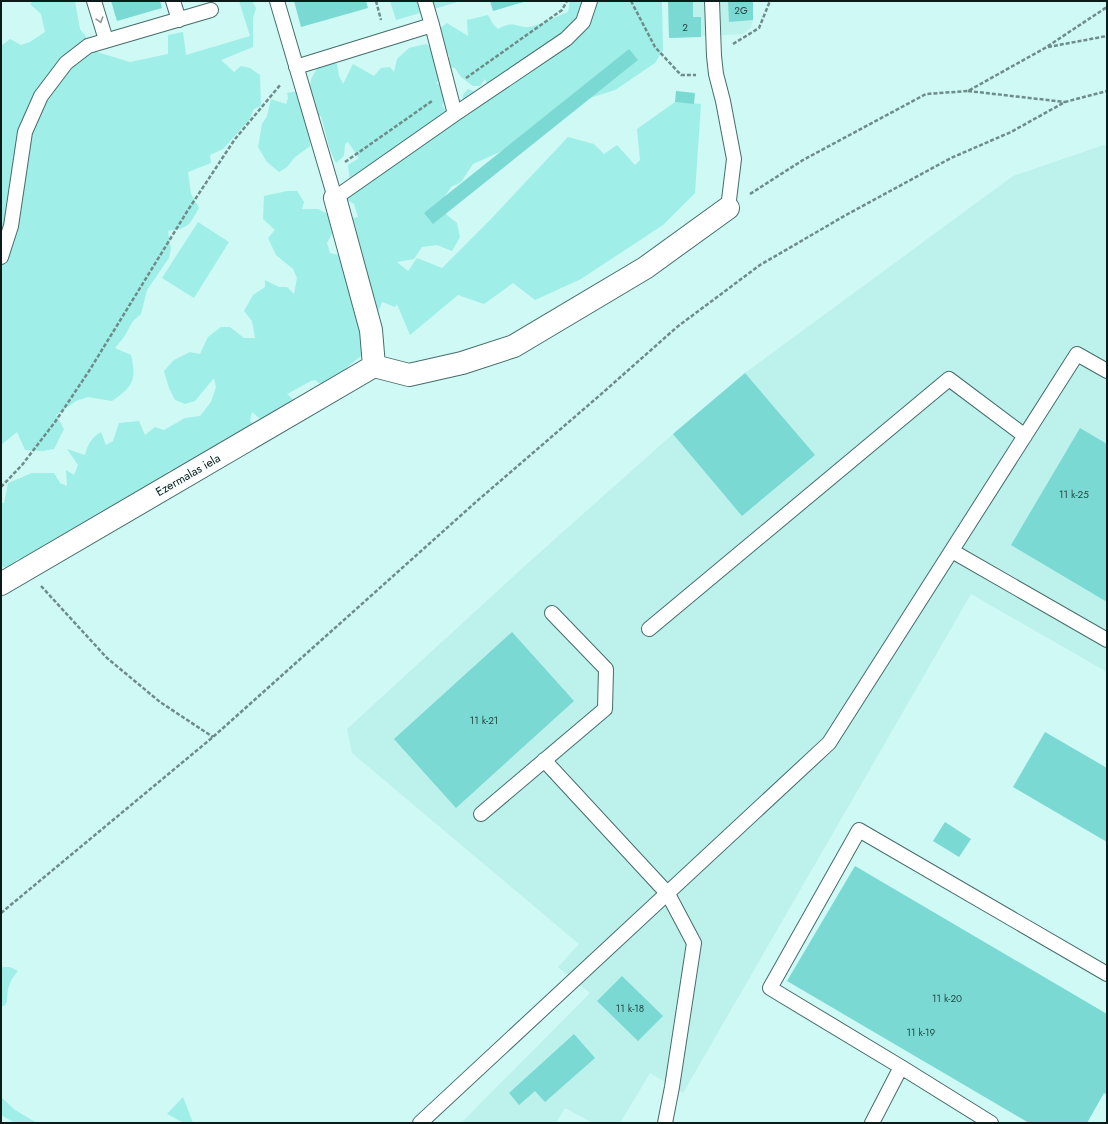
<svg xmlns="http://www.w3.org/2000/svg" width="1108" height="1124" font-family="Jost,sans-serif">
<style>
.built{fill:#bcf1ec}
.green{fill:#9feee7}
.building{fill:#7ad9d2}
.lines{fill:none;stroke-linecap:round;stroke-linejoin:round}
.lane-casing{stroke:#466d6a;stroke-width:16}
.street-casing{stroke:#466d6a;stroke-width:24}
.path{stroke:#6e8c89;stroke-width:2.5;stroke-dasharray:4 2;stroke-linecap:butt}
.lane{stroke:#fff;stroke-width:14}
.street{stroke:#fff;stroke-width:22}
.oneway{stroke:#919898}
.labels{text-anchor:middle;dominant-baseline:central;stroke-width:3;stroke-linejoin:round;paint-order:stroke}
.number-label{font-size:10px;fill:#274a48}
.street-label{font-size:12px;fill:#0b1b1a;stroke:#f6fffe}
</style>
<rect width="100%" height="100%" fill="#cff9f5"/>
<path class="built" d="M 668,1 L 753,1 L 753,20 L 751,28 L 743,34 L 669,38 Z
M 1107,144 L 1107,672 L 971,594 L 683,1093 L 650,1073 L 620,1123 L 593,1123 L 565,1108 L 556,1123 L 461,1123 L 590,993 L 558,967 L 579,944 L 352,753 L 347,729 L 528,563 L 673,434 L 745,373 L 1013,176 Z"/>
<path class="green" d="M 33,1 L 75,1 L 80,29 L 97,52 L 130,62 L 168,54 L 168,35 L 183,32 L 186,55 L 250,36 L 239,1 L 252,1 L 256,8 L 253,18 L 253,47 L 221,60 L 234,72 L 241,66 L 250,68 L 260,75 L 261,106 L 254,109 L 249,120 L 223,149 L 210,155 L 211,163 L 188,172 L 191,194 L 199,208 C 188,227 190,227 168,231 L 171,249 L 169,258 L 147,290 L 141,314 L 133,321 L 124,337 L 115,348 L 131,355 C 137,379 133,387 112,401 L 88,397 L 76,401 L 56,415 L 64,429 L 54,449 L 43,451 L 25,450 L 17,432 L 1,445 L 1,46 L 10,39 L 21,45 L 30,42 L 45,32 L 41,14 L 30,4 Z
M 390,1 L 461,1 L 396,20 Z
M 570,1 L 662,1 L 663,50 L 655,63 L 615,90 L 574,103 L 502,151 L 473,164 L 461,182 L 451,187 L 443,199 L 442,211 L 457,223 L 460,237 L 452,251 L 437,245 L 422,247 L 414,259 L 397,262 L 408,271 L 417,258 L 442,268 L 490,220 L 568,137 L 594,144 L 604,154 L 617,145 L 635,165 L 640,160 L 637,129 L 675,102 L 701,104 L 695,193 L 663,225 L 581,279 L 535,300 L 513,283 L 484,304 L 458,295 L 410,335 L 397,304 L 395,307 L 382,302 L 361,356 L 346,368 L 342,379 C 332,384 325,389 315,380 L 311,381 L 287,394 L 297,403 L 264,422 L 252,412 L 250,420 L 254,427 L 177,469 L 168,471 L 166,479 L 28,559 L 17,559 L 12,570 L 1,566 L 1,503 L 4,503 L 8,483 L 32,473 L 54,473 L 60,483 L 67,486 L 66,470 L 74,475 L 78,465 L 67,449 L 85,455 C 88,444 91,438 101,432 L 106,445 L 113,441 L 119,423 L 139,421 L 145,435 L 155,427 L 164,430 L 185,418 L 200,416 L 211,402 L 216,387 L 214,378 L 195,401 L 185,404 L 175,400 L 169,388 L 164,371 L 174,360 L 190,352 L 200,354 L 208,337 L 221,327 L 230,327 L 244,338 L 255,338 L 252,321 L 244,311 L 253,295 L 265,287 L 265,280 L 279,287 L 287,287 L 294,294 L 297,278 L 293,269 L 276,255 L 268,238 L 275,230 L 263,219 L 264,196 L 287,191 L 297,191 L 304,202 L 302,209 L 318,209 L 328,214 L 333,232 L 327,243 L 330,253 L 339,255 L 345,249 L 348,219 L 358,217 L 354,204 L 344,198 L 341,185 L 350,181 L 348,165 L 359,158 L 348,142 L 345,144 L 344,156 L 336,163 L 330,150 L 321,116 L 310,120 L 310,146 L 294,158 L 287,167 L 279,172 L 267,162 L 258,147 L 262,124 L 267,116 L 271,99 L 286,104 L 288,98 L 287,93 L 298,91 L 309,93 L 311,79 L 319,65 L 330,60 L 337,64 L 339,76 L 343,84 L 353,64 L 374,76 L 381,68 L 390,67 L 394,72 L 397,59 L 409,48 L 426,44 L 434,49 L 442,77 L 436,83 L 445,88 L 447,96 L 442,106 L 448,113 L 462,105 L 463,95 L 468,89 L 476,92 L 483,91 L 487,83 L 485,79 L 480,86 L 473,86 L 461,77 L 455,68 L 449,67 L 443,60 L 450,57 L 443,46 L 439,29 L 447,23 L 468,36 L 467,20 L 488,15 L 493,24 L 498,29 C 516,20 513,27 529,27 C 535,27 560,15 568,12 Z
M 198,222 L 229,242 L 194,298 L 162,278 Z
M 1,967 L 10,967 L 18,971 C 9,981 7,989 7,1002 L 4,1006 L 1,1006 Z
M 1,1097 L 15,1110 L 37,1123 L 15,1123 L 1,1115 Z
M 183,1097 L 193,1123 L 184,1123 L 167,1114 Z"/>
<path class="building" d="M 111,1 L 160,1 L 162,8 L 117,21 Z
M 294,1 L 366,1 L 368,8 L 301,27 Z
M 490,1 L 527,1 L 493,11 Z
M 668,1 L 693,1 L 693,17 L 701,17 L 701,37 L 669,38 Z
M 728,1 L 753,1 L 753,20 L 729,22 Z
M 629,49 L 638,60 L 433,224 L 424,213 Z
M 676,91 L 695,93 L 694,104 L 675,102 Z
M 745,373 L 815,455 L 742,516 L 673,434 Z
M 1080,428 L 1107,444 L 1107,602 L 1011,545 Z
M 512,632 L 574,701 L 456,808 L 394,739 Z
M 1045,732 L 1107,768 L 1107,842 L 1013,787 Z
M 945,822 L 971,839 L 959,857 L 933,841 Z
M 855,866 L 1107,1014 L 1107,1095 L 1104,1093 L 1087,1123 L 1029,1123 L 787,981 Z
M 622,976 L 663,1016 L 638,1041 L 597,1001 Z
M 574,1034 L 595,1058 L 545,1102 L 535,1091 L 519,1105 L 509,1093 Z"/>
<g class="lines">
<g class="lane-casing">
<path id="lane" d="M 94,1 L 106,40
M 173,1 L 179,20
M 277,1 L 335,198 L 455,114 L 566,39 L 583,22 L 590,1
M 425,1 L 432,25 L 455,114
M 712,1 L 714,56 L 716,74 L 723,101 L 734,159 L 728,208
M 296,67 L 432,25
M 1,257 L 11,226 L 25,132 L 41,96 L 66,63 L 88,46 L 211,10
M 952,551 L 1107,640
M 649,629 L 949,379 L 1025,436
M 544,760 L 668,894 L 694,943 L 672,1087 L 665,1123
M 481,814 L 605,709 L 606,669 L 552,613
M 901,1067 L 770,988 L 859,830 L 1107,974
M 420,1123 L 829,743 L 1077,354 L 1107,371
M 872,1123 L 901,1067 L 991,1123"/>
</g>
<g class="street-casing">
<path id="street" d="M 335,198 L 371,330 L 374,366
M 374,366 L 409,375 L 462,363 L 514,346 L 645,268 L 728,208
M 1,584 L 374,366"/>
</g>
<path class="path" d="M 376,1 L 381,20
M 631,1 L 655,47 L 681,75 L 696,75
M 733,44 L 759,28 L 770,1
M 1048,47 L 1107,36
M 466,78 L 562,10 L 567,1
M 968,91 L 1065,102
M 345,162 L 432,101
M 750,194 L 803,160 L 926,94 L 968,91 L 1045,48 L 1107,7
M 1,487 L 22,465 L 55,422 L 89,371 L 188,210 L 235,139 L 281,84
M 41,586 L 107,658 L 160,702 L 213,737
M 1,913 L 213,737 L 477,501 L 599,396 L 677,327 L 760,265 L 846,215 L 951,158 L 1011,132 L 1065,102 L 1107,91"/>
<use href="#lane" class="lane"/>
<use href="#street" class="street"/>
</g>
<defs><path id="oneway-chevron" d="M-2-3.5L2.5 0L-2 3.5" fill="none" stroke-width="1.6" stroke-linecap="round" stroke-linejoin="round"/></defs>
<use class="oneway" href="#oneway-chevron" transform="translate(100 20) rotate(73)"/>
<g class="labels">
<g class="number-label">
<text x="741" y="10">2G</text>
<text x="685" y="27">2</text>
<text x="1074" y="494">11 k-25</text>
<text x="484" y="720">11 k-21</text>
<text x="947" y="998">11 k-20</text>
<text x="630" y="1008">11 k-18</text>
<text x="921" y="1032">11 k-19</text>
</g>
<g class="street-label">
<text transform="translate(188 475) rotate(-30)">Ezermalas iela</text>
</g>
</g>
<rect width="1108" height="1124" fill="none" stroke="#0b1b1a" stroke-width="4"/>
</svg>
